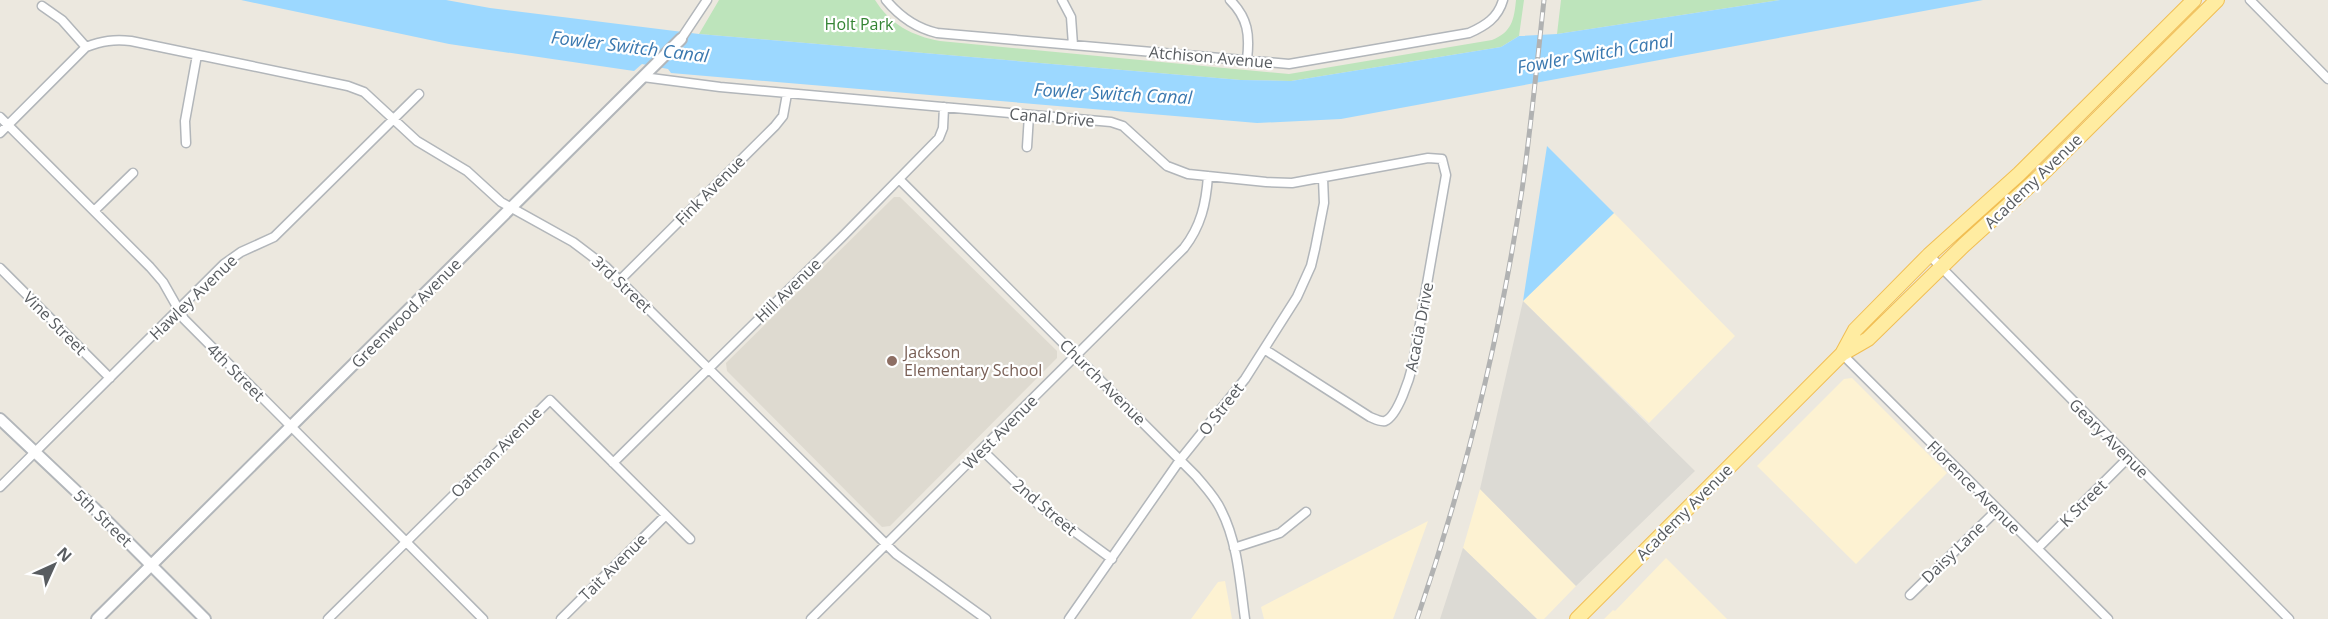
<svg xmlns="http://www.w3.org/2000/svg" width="2328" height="619" font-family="'Open Sans',sans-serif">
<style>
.commercial{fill:#fdf2d2}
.industrial{fill:#dcdad4}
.education{fill:#dedad0}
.green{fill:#bde4bb}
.water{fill:#9cd8ff}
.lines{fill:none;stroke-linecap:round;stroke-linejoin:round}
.minor-casing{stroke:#b2b6ba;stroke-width:11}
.tertiary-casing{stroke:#b2b6ba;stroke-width:14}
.primary-casing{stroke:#f1be53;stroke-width:16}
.minor{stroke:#fff;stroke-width:8}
.tertiary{stroke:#fff;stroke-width:10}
.primary{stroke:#ffeca1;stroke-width:14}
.rail-casing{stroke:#b1b2b2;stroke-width:5}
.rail{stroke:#fff;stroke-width:3;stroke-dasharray:9;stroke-linecap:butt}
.education-dot{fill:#8d6e63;stroke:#fff;stroke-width:2}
.labels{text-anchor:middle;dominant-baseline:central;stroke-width:4.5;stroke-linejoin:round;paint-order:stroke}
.park-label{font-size:16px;fill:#348434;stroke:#fff}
.street-label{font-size:16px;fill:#585c60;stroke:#fff}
.education-label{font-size:16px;fill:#785e54;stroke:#fff;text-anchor:start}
.water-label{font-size:18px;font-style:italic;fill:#3a78af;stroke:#fff}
</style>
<rect width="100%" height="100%" fill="#ece8df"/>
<path class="commercial" d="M 1614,213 L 1735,336 L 1649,423 L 1523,301 Z
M 1852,378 L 1947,473 L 1856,564 L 1757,466 L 1844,379 Z
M 1480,489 L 1576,586 L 1544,619 L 1537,619 L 1463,548 Z
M 1428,521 L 1393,619 L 1264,619 L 1261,607 Z
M 1666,558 L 1727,619 L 1604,619 L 1613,610 L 1615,611 Z
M 1225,581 L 1232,619 L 1191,619 L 1218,582 Z"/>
<path class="industrial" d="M 1523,301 L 1695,471 L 1576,586 L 1480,489 Z
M 1463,548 L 1537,619 L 1440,619 Z"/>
<path class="education" d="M 894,197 L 900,197 L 1057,351 L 1057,358 L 890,526 L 882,527 L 727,371 L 726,363 Z"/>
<path class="green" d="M 719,0 L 875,0 C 890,24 912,36 940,41 L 1289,74 L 1492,40 C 1512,32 1514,20 1516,0 L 1524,0 L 1519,36 L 1501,47 L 1291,81 L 1241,80 L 699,34 Z
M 1561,0 L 1780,0 L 1557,34 Z"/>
<path class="water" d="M 241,0 L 446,0 L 490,8 L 699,34 L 1241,80 L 1291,81 L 1501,47 L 1519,36 L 1557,34 L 1780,0 L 1983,0 L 1341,119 L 1257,123 L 671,73 L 668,69 L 642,64 L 634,71 L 449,44 Z
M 1547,146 L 1614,213 L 1523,301 Z"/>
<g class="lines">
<g class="minor-casing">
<path id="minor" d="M 886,0 C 900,17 916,28 937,33 L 1289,64 L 1469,33 C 1485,26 1498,18 1503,0
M 1062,0 L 1071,17 L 1073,45
M 1230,0 C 1248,18 1250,35 1247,59
M 2250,0 L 2328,79
M 42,6 L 62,20 L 86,47 C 102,41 114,39 131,41 L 348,86 L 364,92 L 417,141 L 467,171 L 501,202 L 573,242 L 606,267 L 896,554 L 986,619
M 681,39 L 707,0
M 643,77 L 720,87 L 1111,122 L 1123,126 L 1167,166 L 1188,174 L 1266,182 L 1292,183 L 1428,158 L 1442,159 L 1446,175 L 1413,364 C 1410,377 1398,416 1385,421 C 1380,422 1375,419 1370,417 L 1264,349
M 0,117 L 150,267 L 163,282 L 184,319 L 483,619
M 0,133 L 86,47
M 186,143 L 185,121 L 197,55
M 1027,147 L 1029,115
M 899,179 L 1196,476 C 1205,487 1215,497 1221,510 C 1238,543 1240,583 1245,619
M 95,210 L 133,173
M 1929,255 L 2289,619
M 0,268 L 110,378
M 620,280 L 775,126 L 783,116 L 787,94
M 1842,354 L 2108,619
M 982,450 L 1041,507 L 1112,559
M 613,463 L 843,236 L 939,138 L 943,128 L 944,107
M 0,487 L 224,264 L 241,252 L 274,237 L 419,94
M 1234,548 L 1280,533 L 1306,512
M 2038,548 L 2128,458
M 1910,595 L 1997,510
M 328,619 L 550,400 L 690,539
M 561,619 L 665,516
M 811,619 L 1184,248 C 1201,226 1206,204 1208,176
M 1069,619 L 1180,460 L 1245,379 L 1297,297 L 1311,266 L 1315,249 L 1324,203 L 1323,178"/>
</g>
<g class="tertiary-casing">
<path id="tertiary" d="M 0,419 L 94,508 L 205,619
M 97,619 L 681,39"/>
</g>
<g class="primary-casing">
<path id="primary" d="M 1842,354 L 1855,330 L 1929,255 L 2019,174 L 2194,0
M 1577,619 L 1842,354 L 1868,339 L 1964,245 L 2037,179 L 2217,0"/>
</g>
<use href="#minor" class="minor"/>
<use href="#tertiary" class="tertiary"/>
<use href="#primary" class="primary"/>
<g class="rail-casing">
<path id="rail" d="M 1417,619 C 1465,480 1500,336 1522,190 C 1531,127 1537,63 1544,0"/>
</g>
<use href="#rail" class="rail"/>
</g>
<circle class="education-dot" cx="892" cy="361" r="6"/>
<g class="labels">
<g class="park-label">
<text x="859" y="24">Holt Park</text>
</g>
<g class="street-label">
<text transform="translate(1211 57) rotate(5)">Atchison Avenue</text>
<text transform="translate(1052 117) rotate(5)">Canal Drive</text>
<text transform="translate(2033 181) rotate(-44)">Academy Avenue</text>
<text transform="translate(710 190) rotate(-45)">Fink Avenue</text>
<text transform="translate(622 284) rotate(43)">3rd Street</text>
<text transform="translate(788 290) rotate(-44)">Hill Avenue</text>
<text transform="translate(193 297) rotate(-44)">Hawley Avenue</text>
<text transform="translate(406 313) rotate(-45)">Greenwood Avenue</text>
<text transform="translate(55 323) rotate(45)">Vine Street</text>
<text transform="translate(1419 327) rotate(-79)">Acacia Drive</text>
<text transform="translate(236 372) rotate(45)">4th Street</text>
<text transform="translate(1103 382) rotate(45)">Church Avenue</text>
<text transform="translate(1221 409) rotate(-52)">O Street</text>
<text transform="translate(1000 432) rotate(-45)">West Avenue</text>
<text transform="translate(2109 438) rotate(45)">Geary Avenue</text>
<text transform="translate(496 452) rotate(-45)">Oatman Avenue</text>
<text transform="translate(1974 487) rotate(45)">Florence Avenue</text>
<text transform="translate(2083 503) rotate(-45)">K Street</text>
<text transform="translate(1045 507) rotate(40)">2nd Street</text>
<text transform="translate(1684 512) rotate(-45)">Academy Avenue</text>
<text transform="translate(103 518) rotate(44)">5th Street</text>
<text transform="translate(1953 552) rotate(-44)">Daisy Lane</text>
<text transform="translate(613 567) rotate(-45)">Tait Avenue</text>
</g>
<g class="education-label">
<text x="904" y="352">Jackson<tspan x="904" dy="18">Elementary School</tspan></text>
</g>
<g class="water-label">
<text transform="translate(630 46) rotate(7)">Fowler Switch Canal</text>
<text transform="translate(1595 53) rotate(-10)">Fowler Switch Canal</text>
<text transform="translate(1113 93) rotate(3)">Fowler Switch Canal</text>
</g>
</g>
<g transform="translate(54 565) rotate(45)" stroke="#ffffff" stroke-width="4.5" paint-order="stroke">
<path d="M0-4.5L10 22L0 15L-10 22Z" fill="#585c60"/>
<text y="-9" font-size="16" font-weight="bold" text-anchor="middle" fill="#585c60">N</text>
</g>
</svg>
